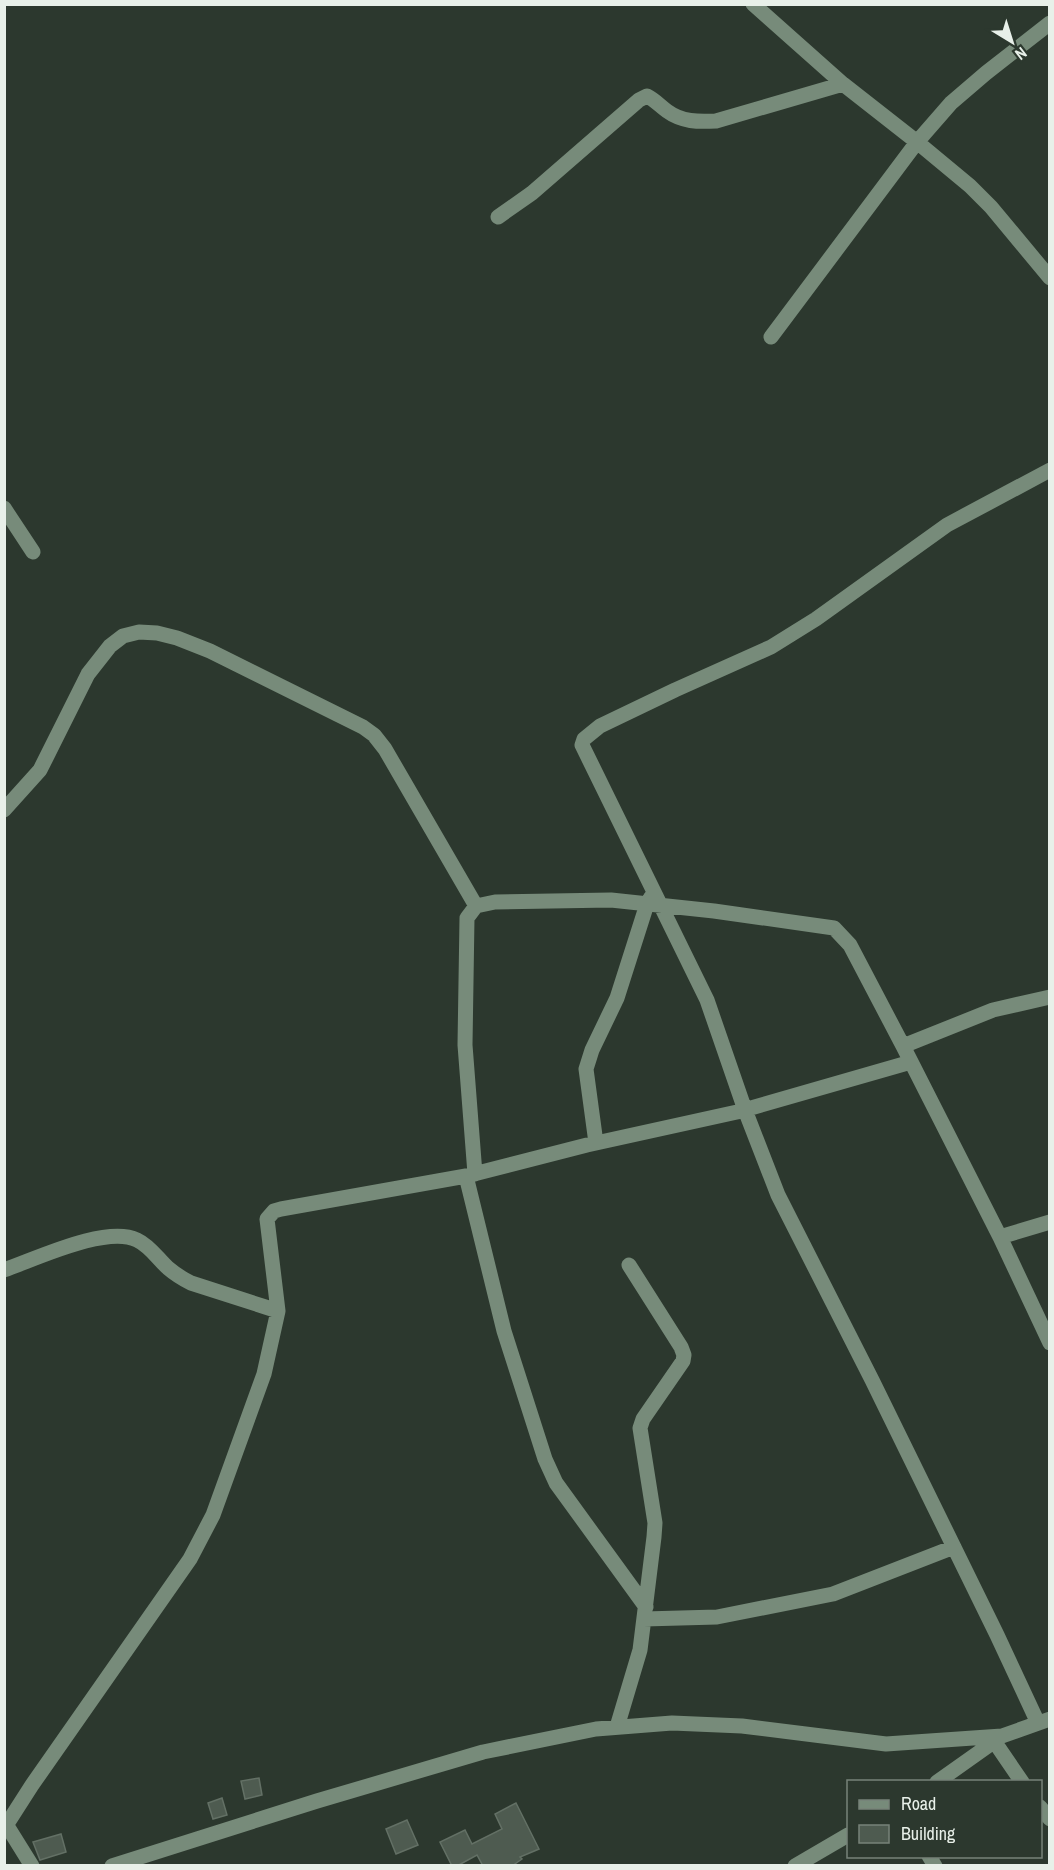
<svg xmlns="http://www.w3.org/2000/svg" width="1054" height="1870" font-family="'Archivo Narrow',sans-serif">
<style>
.building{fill:#4e5b50;stroke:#637065;stroke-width:1.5}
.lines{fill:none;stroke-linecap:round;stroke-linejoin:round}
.minor{stroke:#778b7a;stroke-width:15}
</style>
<rect width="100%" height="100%" fill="#2c382e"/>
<path class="building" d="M 259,1778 L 262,1795 L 245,1799 L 241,1781 Z
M 222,1798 L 227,1815 L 213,1819 L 208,1803 Z
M 516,1803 L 539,1849 L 520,1857 L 522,1859 L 512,1866 L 483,1866 L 477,1855 L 457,1866 L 452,1866 L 440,1842 L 465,1830 L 472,1844 L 502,1829 L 495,1814 Z
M 407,1820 L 418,1845 L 396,1854 L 386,1829 Z
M 61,1834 L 66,1852 L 40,1860 L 33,1842 Z"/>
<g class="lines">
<path class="minor" d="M 753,4 L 843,84 L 917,142 L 771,337
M 1050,23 L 986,73 L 951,103 L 917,142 L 970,186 L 991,207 L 1050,278
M 498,217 L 532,193 L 639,100 L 647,96 C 655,100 660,106 667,111 C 682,122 698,122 716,121 L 843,84
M 4,508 L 33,552
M 4,810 L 40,770 L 88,674 L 110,646 L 123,636 L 139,632 L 157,633 L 177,638 L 210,651 L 363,727 L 374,735 L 385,749 L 476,906
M 903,1046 L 993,1010 L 1050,997
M 596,1143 L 586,1069 L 592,1050 L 617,998 L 647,904 L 651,897
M 475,1174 L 465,1045 L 467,918 L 476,906 L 495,902 L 611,900 L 714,911 L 834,928 L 850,945 L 903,1046 L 1000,1237 L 1050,1343
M 466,1176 L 504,1331 L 545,1459 L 556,1483 L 646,1607
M 1000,1237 L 1050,1222
M 4,1270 C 36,1259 106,1225 137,1240 C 150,1246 158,1259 168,1268 C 175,1274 183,1279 191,1283 L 278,1311
M 644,1619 L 717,1617 L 833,1594 L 954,1547
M 1038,1723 L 997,1635 L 872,1380 L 778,1195 L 745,1110 L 707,1000 L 582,745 L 584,739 L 600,726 L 675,690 L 771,647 L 816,619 L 947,525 L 1050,470
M 617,1727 L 640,1650 L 654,1537 L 655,1523 L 640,1428 L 643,1419 L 683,1361 L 684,1355 L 681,1347 L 629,1265
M 994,1741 L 1022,1782
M 937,1782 L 1002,1736 L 1050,1719
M 1040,1807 L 1050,1819
M 4,1821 L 32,1866
M 7,1824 L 32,1785 L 190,1559 L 213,1515 L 264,1374 L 278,1311 L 267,1219 L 274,1211 L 281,1209 L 466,1176 L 587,1145 L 737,1112 L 911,1062
M 929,1856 L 935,1866
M 112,1866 L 317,1801 L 483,1752 L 596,1729 L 672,1723 L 742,1726 L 886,1744 L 1002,1736
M 795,1866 L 848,1835"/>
</g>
<rect width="1054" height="1870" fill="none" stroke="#e8f0e9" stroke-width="12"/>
<rect x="847" y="1780" width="195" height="78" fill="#2c382e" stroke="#778279" stroke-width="1.5"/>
<rect x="859" y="1800" width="30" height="9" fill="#778b7a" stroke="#778279" stroke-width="1.5"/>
<text x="901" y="1810" font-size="18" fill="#e8f0e9">Road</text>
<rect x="859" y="1825" width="30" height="18" fill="#4e5b50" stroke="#778279" stroke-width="1.5"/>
<text x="901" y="1840" font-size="18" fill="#e8f0e9">Building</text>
<g transform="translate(1012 42) rotate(142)" stroke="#2c382e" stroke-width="4.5" paint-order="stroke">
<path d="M0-4.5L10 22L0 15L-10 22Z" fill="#e8f0e9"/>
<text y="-9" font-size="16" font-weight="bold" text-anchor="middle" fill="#e8f0e9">N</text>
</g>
</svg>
